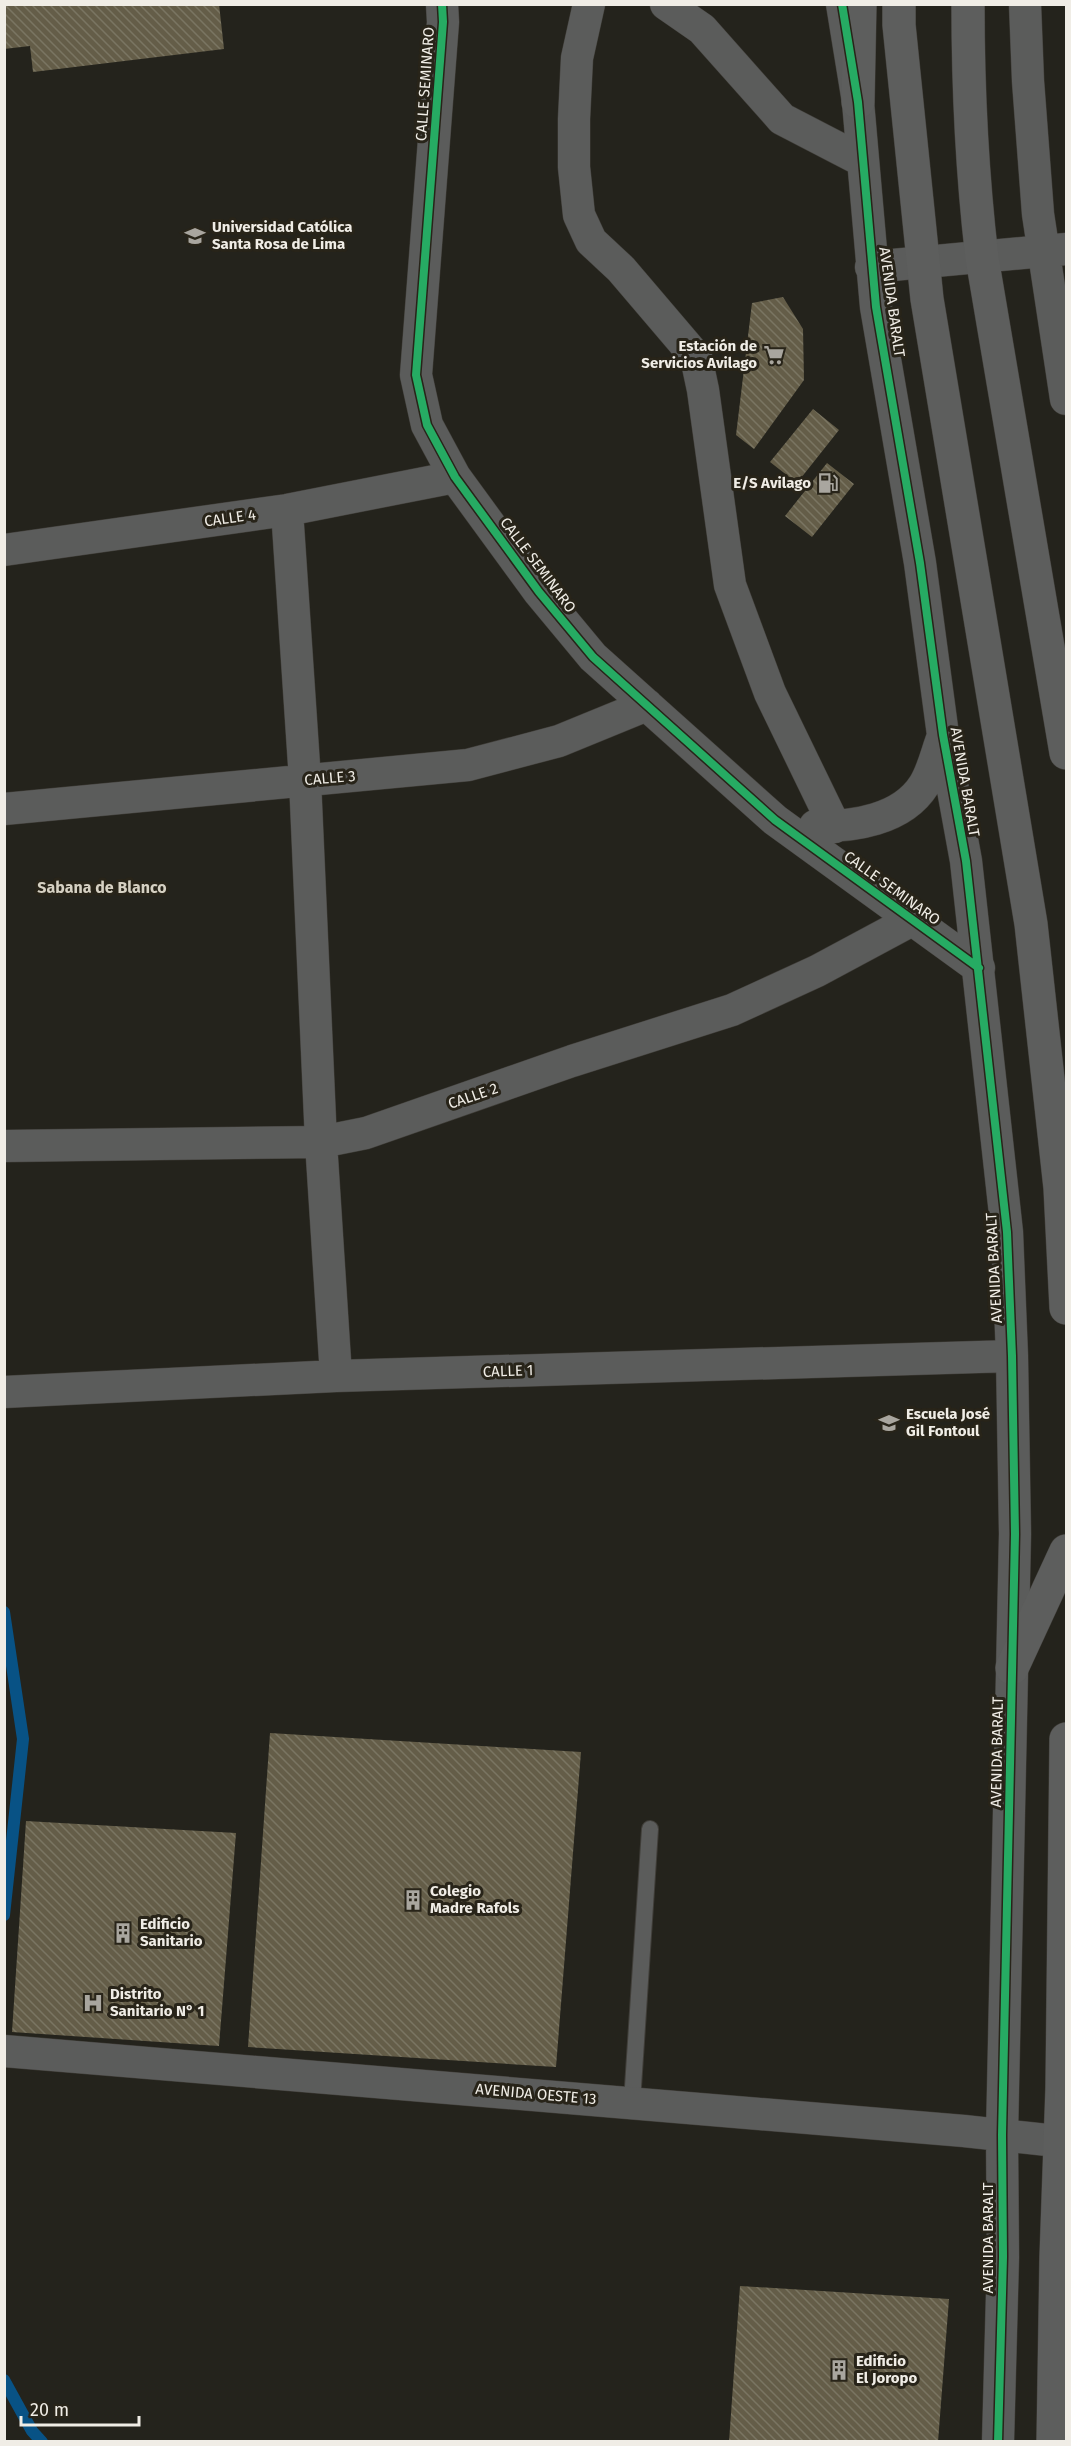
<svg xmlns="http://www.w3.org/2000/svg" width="1071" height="2446" font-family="'Fira Sans',sans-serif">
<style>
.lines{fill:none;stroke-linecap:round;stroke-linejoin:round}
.stream{stroke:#085285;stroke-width:12}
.building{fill:url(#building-back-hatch)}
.lane-casing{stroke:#403e39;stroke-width:18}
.street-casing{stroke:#403e39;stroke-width:33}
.secondary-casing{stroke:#403e39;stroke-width:34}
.lane{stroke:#5b5c5b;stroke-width:16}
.street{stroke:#5b5c5b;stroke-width:32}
.secondary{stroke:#5d5e5d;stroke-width:33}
.cycleway-casing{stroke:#282419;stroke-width:11}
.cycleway{stroke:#26ab63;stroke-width:8}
.labels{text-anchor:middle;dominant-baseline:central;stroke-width:6;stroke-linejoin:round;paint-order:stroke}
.street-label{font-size:15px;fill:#f0ede6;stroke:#282419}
.poi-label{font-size:15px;font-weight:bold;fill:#f0ede6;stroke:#282419;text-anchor:start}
.neighbourhood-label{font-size:16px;font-weight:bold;fill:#d6d1c3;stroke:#282419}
</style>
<defs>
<pattern id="building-back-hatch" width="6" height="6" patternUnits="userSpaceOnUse" patternTransform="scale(1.5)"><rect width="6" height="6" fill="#645d48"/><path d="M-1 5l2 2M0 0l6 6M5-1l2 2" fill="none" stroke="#7a7562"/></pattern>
</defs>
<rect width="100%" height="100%" fill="#24231c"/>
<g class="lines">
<path class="stream" d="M 4,1612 L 23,1739 L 4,1915
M 4,2380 L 32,2431 L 42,2442"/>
</g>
<path class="building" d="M 219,4 L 224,49 L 33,72 L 30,46 L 4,49 L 4,5 Z
M 783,297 L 803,329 L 804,380 L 754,449 L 736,435 L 752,303 Z
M 813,409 L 839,430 L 797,483 L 770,462 Z
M 827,463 L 854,484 L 812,537 L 785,516 Z
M 270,1733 L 581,1752 L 556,2067 L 248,2047 Z
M 26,1821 L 236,1833 L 219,2046 L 12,2032 Z
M 740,2286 L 949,2299 L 938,2442 L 729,2442 Z"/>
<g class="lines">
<g class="lane-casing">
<path id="lane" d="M 632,2102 L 650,1829"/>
</g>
<g class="street-casing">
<path id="street" d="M 442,4 L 443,22 L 416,375 L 427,425 L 455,477 L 539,592 L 593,657 L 775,820 L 979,968
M 589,4 L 577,58 L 574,119 L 574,167 L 579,215 L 591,241 L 621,269 L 696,357 L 703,390 L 730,585 L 770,693 L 835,827
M 666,4 L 702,29 L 782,119 L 863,161
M 842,4 L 858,102 L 876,307 L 920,563 L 943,735 L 966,861 L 1007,1232 L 1012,1356 L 1015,1534 L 1002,2135 L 1003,2257 L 998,2442
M 1025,4 L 1028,81 L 1038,214 L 1066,399
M 871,267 L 1066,249
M 287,510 L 305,780 L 321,1142 L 336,1376
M 4,550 L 287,510 L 455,477
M 4,809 L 468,765 L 559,741 L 647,705
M 815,826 C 853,827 902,820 924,785 C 933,771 937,751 943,736
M 4,1146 L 321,1142 L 366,1133 L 572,1061 L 732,1010 L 817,971 L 912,920
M 4,1392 L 336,1376 L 1012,1356
M 4,2051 L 964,2131 L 1066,2142"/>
</g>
<g class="secondary-casing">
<path id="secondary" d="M 899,4 L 899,25 L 927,299 L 1031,924 L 1060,1188 L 1066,1308
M 968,4 C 968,90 972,173 982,258 L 1066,753
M 858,102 L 860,4
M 1012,1668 L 1066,1551
M 1053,2442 L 1056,2257 L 1062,2087 L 1066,1739"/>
</g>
<use href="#lane" class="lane"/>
<use href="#street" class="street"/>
<use href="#secondary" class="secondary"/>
<g class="cycleway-casing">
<path id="cycleway" d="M 442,4 L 443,22 L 416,375 L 427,425 L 455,477 L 539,592 L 593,657 L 775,820 L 979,968
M 842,4 L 858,102 L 876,307 L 920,563 L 943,735 L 966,861 L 1007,1232 L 1012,1356 L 1015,1534 L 1002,2135 L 1003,2257 L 998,2442"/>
</g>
<use href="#cycleway" class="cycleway"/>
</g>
<defs>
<g id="university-bare" transform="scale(1.62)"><path d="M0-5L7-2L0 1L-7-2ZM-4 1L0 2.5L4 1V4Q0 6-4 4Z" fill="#a9a69f" stroke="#282419" stroke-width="2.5" paint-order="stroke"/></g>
<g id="supermarket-bare" transform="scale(1.62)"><path d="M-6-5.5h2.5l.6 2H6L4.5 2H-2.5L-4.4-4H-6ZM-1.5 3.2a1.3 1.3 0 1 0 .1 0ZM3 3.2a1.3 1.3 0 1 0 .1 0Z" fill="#a9a69f" stroke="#282419" stroke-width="2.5" paint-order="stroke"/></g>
<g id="fuel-bare" transform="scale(1.62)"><path d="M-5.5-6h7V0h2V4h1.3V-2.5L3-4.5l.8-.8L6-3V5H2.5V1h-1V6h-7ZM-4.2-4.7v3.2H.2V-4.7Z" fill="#a9a69f" stroke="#282419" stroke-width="2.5" paint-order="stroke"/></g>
<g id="school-bare" transform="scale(1.62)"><path d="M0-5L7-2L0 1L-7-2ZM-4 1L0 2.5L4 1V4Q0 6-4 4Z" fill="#a9a69f" stroke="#282419" stroke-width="2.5" paint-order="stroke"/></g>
<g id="building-bare" transform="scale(1.62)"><path d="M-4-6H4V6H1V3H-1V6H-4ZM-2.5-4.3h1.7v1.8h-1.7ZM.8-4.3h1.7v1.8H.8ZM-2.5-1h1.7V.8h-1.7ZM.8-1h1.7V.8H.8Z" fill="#a9a69f" stroke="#282419" stroke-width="2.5" paint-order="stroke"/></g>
<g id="hospital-bare" transform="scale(1.62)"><path d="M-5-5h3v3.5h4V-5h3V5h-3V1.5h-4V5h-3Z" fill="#a9a69f" stroke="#282419" stroke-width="2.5" paint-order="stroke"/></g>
</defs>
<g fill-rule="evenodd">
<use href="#university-bare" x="195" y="236"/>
<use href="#supermarket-bare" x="774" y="355"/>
<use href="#fuel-bare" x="828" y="483"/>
<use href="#school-bare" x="889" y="1423"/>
<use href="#building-bare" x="413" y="1900"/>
<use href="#building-bare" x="123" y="1933"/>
<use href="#hospital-bare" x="93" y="2003"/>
<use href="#building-bare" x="839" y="2370"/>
</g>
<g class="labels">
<g class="street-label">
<text transform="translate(425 84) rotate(-86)">CALLE SEMINARO</text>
<text transform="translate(892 302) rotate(82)">AVENIDA BARALT</text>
<text transform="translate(230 518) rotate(-8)">CALLE 4</text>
<text transform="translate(538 565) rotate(53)">CALLE SEMINARO</text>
<text transform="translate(330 778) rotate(-5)">CALLE 3</text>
<text transform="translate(965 782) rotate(80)">AVENIDA BARALT</text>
<text transform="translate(892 888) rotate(36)">CALLE SEMINARO</text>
<text transform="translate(473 1096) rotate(-19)">CALLE 2</text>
<text transform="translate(994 1268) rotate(-93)">AVENIDA BARALT</text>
<text transform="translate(508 1371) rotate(-2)">CALLE 1</text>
<text transform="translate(997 1752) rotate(-89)">AVENIDA BARALT</text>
<text transform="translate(536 2094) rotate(5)">AVENIDA OESTE 13</text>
<text transform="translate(988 2238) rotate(-90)">AVENIDA BARALT</text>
</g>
<g class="poi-label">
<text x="212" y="227">Universidad Católica<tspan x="212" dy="17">Santa Rosa de Lima</tspan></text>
<text x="757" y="346" text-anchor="end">Estación de<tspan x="757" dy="17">Servicios Avilago</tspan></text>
<text x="811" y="483" text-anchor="end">E/S Avilago</text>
<text x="906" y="1414">Escuela José<tspan x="906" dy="17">Gil Fontoul</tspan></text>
<text x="430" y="1891">Colegio<tspan x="430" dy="17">Madre Rafols</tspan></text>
<text x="140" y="1924">Edificio<tspan x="140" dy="17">Sanitario</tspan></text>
<text x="110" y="1994">Distrito<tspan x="110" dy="17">Sanitario N° 1</tspan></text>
<text x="856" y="2361">Edificio<tspan x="856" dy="17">El Joropo</tspan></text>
</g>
<g class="neighbourhood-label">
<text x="102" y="887">Sabana de Blanco</text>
</g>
</g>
<rect width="1071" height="2446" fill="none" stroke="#f0ede6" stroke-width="12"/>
<path d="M21 2416v9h118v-9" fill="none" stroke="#f0ede6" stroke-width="3"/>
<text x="30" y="2416" font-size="18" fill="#f0ede6" stroke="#282419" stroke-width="4.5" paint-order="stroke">20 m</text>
</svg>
